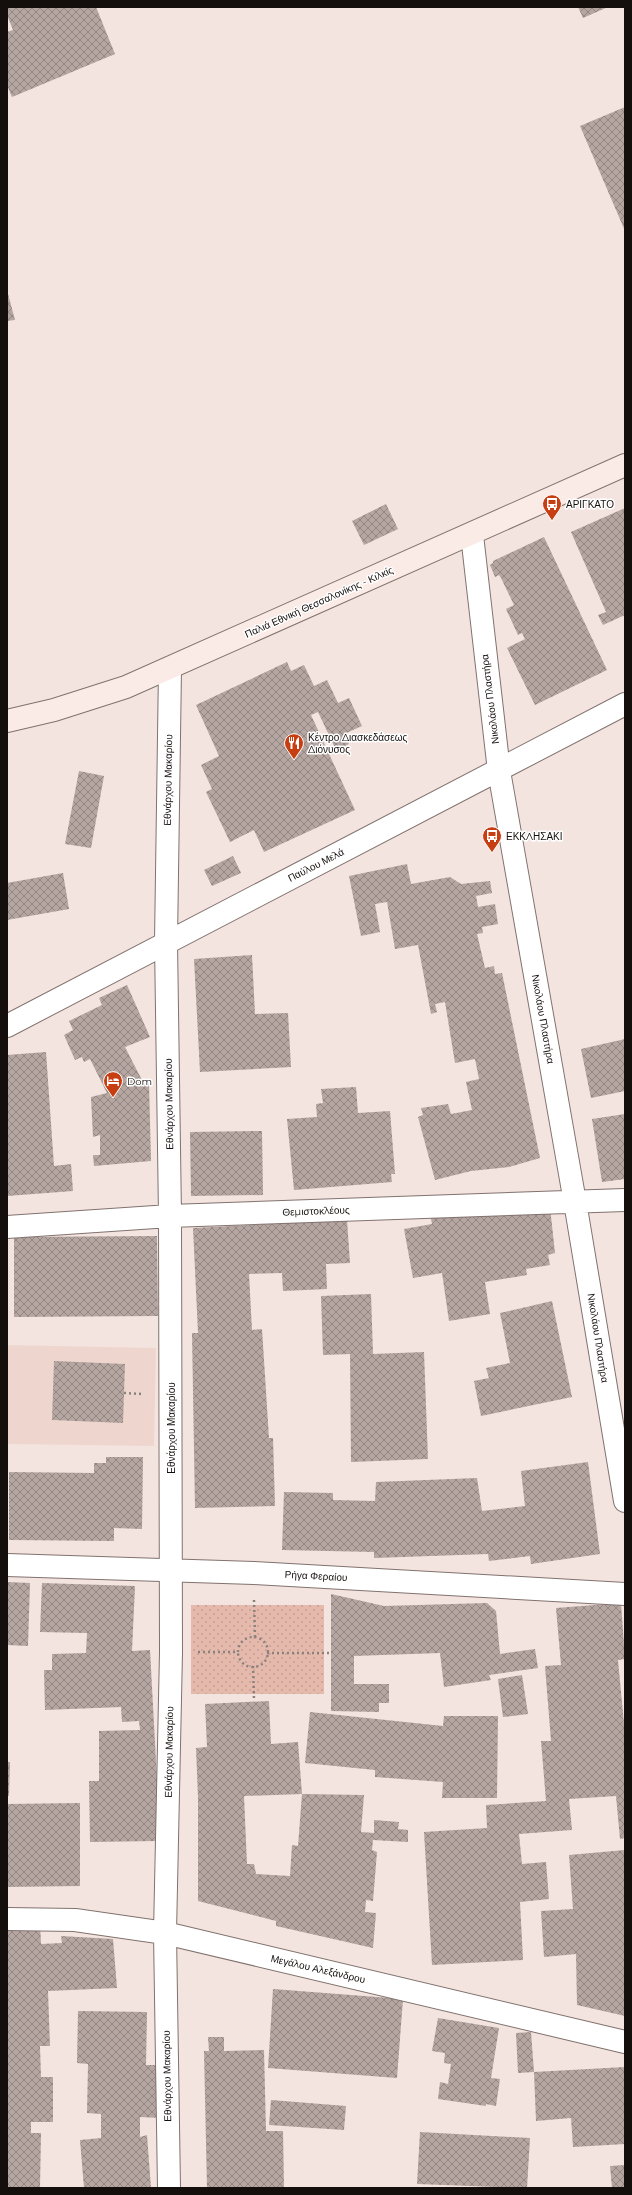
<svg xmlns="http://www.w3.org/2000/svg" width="632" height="2195" font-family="Montserrat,sans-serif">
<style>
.built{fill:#eed6cf}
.grass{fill:url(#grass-dots)}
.building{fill:url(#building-cross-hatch)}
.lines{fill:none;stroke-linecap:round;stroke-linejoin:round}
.street-casing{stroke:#80726e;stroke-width:24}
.secondary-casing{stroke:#80726e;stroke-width:24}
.path{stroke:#8b807d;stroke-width:2.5;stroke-dasharray:2 3;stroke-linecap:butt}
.street{stroke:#fff;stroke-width:22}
.secondary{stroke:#fbebe6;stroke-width:22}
.labels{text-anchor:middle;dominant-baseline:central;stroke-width:3;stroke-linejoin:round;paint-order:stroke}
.poi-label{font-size:10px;fill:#140f0d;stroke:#fff;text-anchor:start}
.street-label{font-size:10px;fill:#140f0d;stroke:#fff}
</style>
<defs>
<pattern id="grass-dots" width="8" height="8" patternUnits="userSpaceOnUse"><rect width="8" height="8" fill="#e5baad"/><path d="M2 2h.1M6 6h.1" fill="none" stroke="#c49f94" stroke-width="1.8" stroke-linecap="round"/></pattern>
<pattern id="building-cross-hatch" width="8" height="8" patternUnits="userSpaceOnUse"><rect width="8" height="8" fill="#b5a6a2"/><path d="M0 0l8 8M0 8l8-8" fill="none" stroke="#928682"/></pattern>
</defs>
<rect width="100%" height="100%" fill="#f4e4df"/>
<path class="built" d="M 7,1345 L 156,1348 L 154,1446 L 7,1444 Z"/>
<path class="grass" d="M 191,1605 L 324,1605 L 324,1694 L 191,1694 Z"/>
<path class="building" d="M 7,7 L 96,7 L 115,54 L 12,97 L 7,85 L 7,32 L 13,30 L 7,15 Z
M 578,7 L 608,7 L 583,18 Z
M 625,107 L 625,231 L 580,126 Z
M 7,290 L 15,320 L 7,321 Z
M 386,504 L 398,529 L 364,545 L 352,521 Z
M 625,508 L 625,615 L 603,625 L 598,615 L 606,612 L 571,532 Z
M 544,537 L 607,670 L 535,705 L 507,648 L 525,639 L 522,633 L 518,635 L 506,609 L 514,605 L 501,578 L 499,575 L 495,577 L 490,565 L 493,563 L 493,561 Z
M 287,662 L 291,671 L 304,665 L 314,686 L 327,680 L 338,703 L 349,698 L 362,726 L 344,734 L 349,744 L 336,750 L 318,712 L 311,715 L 355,810 L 264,852 L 254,830 L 230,842 L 206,792 L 212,789 L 201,765 L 219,756 L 196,705 Z
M 79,771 L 104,776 L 91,848 L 65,844 Z
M 233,856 L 241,873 L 212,886 L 204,870 Z
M 407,864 L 411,884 L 450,877 L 461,884 L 490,881 L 492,893 L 476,896 L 478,907 L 495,904 L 498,924 L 482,927 L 483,933 L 477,934 L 485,968 L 494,966 L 495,974 L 502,973 L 540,1158 L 509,1167 L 471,1171 L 435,1180 L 418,1117 L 423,1115 L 421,1108 L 448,1104 L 451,1114 L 472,1110 L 466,1082 L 479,1079 L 475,1059 L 455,1063 L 445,1002 L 435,1004 L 437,1012 L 431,1014 L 418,945 L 395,949 L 387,902 L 375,904 L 380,932 L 361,936 L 349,876 Z
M 63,873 L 69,909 L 7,920 L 7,883 Z
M 252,955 L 255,1014 L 288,1013 L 291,1067 L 200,1072 L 194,959 Z
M 127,985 L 150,1037 L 125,1047 L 144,1084 L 149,1083 L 151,1161 L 94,1166 L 93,1155 L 100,1155 L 100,1135 L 93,1137 L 91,1097 L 107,1093 L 90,1059 L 84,1062 L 82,1057 L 75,1060 L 64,1035 L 73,1030 L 69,1021 L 102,1005 L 99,998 Z
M 625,1039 L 625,1091 L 591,1098 L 581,1049 Z
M 46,1052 L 54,1166 L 71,1164 L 73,1191 L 7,1196 L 7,1055 Z
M 356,1087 L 358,1113 L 390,1111 L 395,1174 L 391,1174 L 392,1182 L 294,1190 L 287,1119 L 317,1117 L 316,1104 L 323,1103 L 321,1089 Z
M 625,1114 L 625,1179 L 602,1182 L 592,1119 Z
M 262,1131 L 263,1195 L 191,1196 L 190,1132 Z
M 550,1207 L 555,1253 L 548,1255 L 550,1265 L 526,1269 L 527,1275 L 485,1282 L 490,1314 L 449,1321 L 442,1273 L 413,1278 L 404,1229 L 432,1224 L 430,1214 Z
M 347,1220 L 350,1263 L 326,1264 L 327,1289 L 283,1291 L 282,1273 L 249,1274 L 252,1330 L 262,1329 L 269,1438 L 273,1438 L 275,1506 L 195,1508 L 192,1333 L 198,1333 L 193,1228 Z
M 157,1236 L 158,1316 L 14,1317 L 14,1237 Z
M 371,1294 L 373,1354 L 424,1352 L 428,1459 L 351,1462 L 350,1354 L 323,1355 L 321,1296 Z
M 552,1301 L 572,1397 L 481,1416 L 474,1381 L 489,1378 L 486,1368 L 510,1363 L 500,1313 Z
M 54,1361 L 125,1364 L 123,1423 L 52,1420 Z
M 106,1457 L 143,1457 L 142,1529 L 114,1528 L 114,1541 L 9,1540 L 9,1472 L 94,1473 L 94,1463 L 106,1463 Z
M 588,1462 L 600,1554 L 531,1564 L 530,1556 L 489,1561 L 488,1554 L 374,1558 L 374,1552 L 282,1550 L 284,1492 L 333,1493 L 333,1500 L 375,1501 L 376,1482 L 477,1478 L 482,1511 L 525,1506 L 521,1471 Z
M 7,1582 L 30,1583 L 28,1646 L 7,1645 Z
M 42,1583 L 135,1586 L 132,1651 L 150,1650 L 157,1780 L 157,1841 L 90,1842 L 89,1781 L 99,1781 L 99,1731 L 140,1730 L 139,1721 L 122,1722 L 121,1707 L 45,1710 L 44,1670 L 52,1670 L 52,1654 L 86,1653 L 87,1633 L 40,1632 Z
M 331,1594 L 384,1606 L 487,1603 L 496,1611 L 500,1654 L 535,1649 L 538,1668 L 489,1675 L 491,1680 L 444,1687 L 440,1653 L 354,1656 L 354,1684 L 389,1684 L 389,1703 L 379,1703 L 379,1712 L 331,1711 Z
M 621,1603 L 625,1659 L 618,1660 L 625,1734 L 625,1838 L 620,1839 L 616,1796 L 569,1799 L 572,1830 L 519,1834 L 522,1864 L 546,1862 L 549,1899 L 520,1902 L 523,1960 L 432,1965 L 424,1832 L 487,1828 L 486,1805 L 546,1801 L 541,1741 L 551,1741 L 545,1666 L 561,1665 L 556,1608 Z
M 522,1675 L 528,1714 L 503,1717 L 498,1679 Z
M 269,1701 L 271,1744 L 298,1742 L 302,1794 L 244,1796 L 247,1864 L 254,1864 L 256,1874 L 290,1876 L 292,1845 L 298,1846 L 302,1794 L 364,1795 L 361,1832 L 374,1833 L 374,1820 L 399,1822 L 398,1829 L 408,1830 L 408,1842 L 373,1840 L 372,1850 L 377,1852 L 373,1901 L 366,1900 L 365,1912 L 376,1913 L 373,1948 L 276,1926 L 276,1921 L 198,1901 L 198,1797 L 196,1748 L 207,1747 L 205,1704 Z
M 310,1712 L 443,1726 L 444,1716 L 498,1716 L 497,1798 L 442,1798 L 443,1782 L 375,1777 L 375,1770 L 305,1763 Z
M 7,1762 L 10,1762 L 9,1796 L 7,1796 Z
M 80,1803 L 80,1886 L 7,1887 L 7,1804 Z
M 625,1850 L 625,2016 L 577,2005 L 576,1954 L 544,1957 L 541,1911 L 573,1909 L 569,1855 Z
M 40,1923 L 41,1944 L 62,1943 L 61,1936 L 113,1939 L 117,1988 L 48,1991 L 50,2046 L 40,2046 L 41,2077 L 53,2077 L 53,2122 L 31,2122 L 31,2133 L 41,2133 L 40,2188 L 7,2188 L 7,1925 Z
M 273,1989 L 403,1999 L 397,2078 L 268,2068 Z
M 78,2011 L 147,2012 L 146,2065 L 161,2065 L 160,2118 L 140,2117 L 140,2137 L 147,2135 L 151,2188 L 84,2188 L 80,2140 L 101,2138 L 101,2114 L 87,2113 L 88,2064 L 77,2063 Z
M 438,2018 L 499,2028 L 491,2078 L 500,2079 L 496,2106 L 486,2104 L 486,2106 L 438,2099 L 440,2082 L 448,2084 L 451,2064 L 444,2063 L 445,2053 L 432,2051 Z
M 531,2032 L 534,2072 L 518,2073 L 516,2033 Z
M 208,2037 L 224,2037 L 224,2051 L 264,2050 L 266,2131 L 283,2131 L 284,2188 L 207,2188 L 204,2051 L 209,2051 Z
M 625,2067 L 625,2144 L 573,2147 L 571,2118 L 536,2121 L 534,2072 Z
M 271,2100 L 346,2106 L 344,2130 L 269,2125 Z
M 420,2132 L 530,2138 L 527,2188 L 417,2184 Z
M 625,2165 L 625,2188 L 612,2188 L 610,2166 Z"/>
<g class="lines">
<g class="street-casing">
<path id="street" d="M 472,535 L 499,771 L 575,1202 L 625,1501
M 7,1026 L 625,704
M 7,1227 L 170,1216 L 625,1200
M 7,1565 L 254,1573 L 625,1594
M 7,1919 L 75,1920 L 165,1933 L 625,2042
M 169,2188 L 165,1933 L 171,1652 L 170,1216 L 166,942 L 170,668"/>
</g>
<g class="secondary-casing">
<path id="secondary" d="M 7,721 L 54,710 L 126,687 L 625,465"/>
</g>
<path class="path" d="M 124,1393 L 142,1394
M 254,1600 L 255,1637
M238 1652a15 15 0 1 1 30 0a15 15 0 1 1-30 0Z
M 198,1652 L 238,1652
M 267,1653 L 329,1653
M 253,1666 L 254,1700"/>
<use href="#street" class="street"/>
<use href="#secondary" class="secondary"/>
</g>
<defs>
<g id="bus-pin" transform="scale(1)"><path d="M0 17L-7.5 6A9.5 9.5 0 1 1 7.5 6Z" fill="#c73e13" stroke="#fff"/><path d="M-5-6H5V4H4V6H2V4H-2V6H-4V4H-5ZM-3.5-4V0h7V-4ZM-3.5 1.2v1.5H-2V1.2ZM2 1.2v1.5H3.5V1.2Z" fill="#fff"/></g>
<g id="restaurant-pin" transform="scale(1)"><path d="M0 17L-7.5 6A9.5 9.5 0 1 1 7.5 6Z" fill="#c73e13" stroke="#fff"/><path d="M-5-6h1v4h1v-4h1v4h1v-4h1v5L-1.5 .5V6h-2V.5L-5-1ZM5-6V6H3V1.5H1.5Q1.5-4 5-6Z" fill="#fff"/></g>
<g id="hotel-pin" transform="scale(1)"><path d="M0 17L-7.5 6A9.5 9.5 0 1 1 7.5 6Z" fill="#c73e13" stroke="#fff"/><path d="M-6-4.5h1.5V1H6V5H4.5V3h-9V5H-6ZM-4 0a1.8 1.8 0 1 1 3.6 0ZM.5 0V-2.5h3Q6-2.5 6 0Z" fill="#fff"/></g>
</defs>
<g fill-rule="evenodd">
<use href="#bus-pin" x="552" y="504"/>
<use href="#restaurant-pin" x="294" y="743"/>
<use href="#bus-pin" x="492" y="836"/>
<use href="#hotel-pin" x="113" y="1081"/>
</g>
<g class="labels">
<g class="poi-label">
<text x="566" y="504">ΑΡΙΓΚΑΤΟ</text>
<text x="308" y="737">Κέντρο Διασκεδάσεως<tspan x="308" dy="12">Διόνυσος</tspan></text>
<text x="506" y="836">ΕΚΚΛΗΣΑΚΙ</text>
<text x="127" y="1081">Dom</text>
</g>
<g class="street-label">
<text transform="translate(319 602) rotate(-24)">Παλιά Εθνική Θεσσαλονίκης - Κιλκίς</text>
<text transform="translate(490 699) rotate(-97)">Νικολάου Πλαστήρα</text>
<text transform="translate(168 780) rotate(-89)">Εθνάρχου Μακαρίου</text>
<text transform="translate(316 865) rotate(-27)">Παύλου Μελά</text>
<text transform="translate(543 1019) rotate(80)">Νικολάου Πλαστήρα</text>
<text transform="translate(169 1104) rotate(-91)">Εθνάρχου Μακαρίου</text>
<text transform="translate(316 1211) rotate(-2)">Θεμιστοκλέους</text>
<text transform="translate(598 1338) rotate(81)">Νικολάου Πλαστήρα</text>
<text transform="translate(171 1428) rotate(-90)">Εθνάρχου Μακαρίου</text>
<text transform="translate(316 1576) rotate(3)">Ρήγα Φεραίου</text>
<text transform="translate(169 1752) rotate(-89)">Εθνάρχου Μακαρίου</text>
<text transform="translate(318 1969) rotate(13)">Μεγάλου Αλεξάνδρου</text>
<text transform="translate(167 2076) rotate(-91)">Εθνάρχου Μακαρίου</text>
</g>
</g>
<rect width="632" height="2195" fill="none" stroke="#140f0d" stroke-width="16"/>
</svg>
